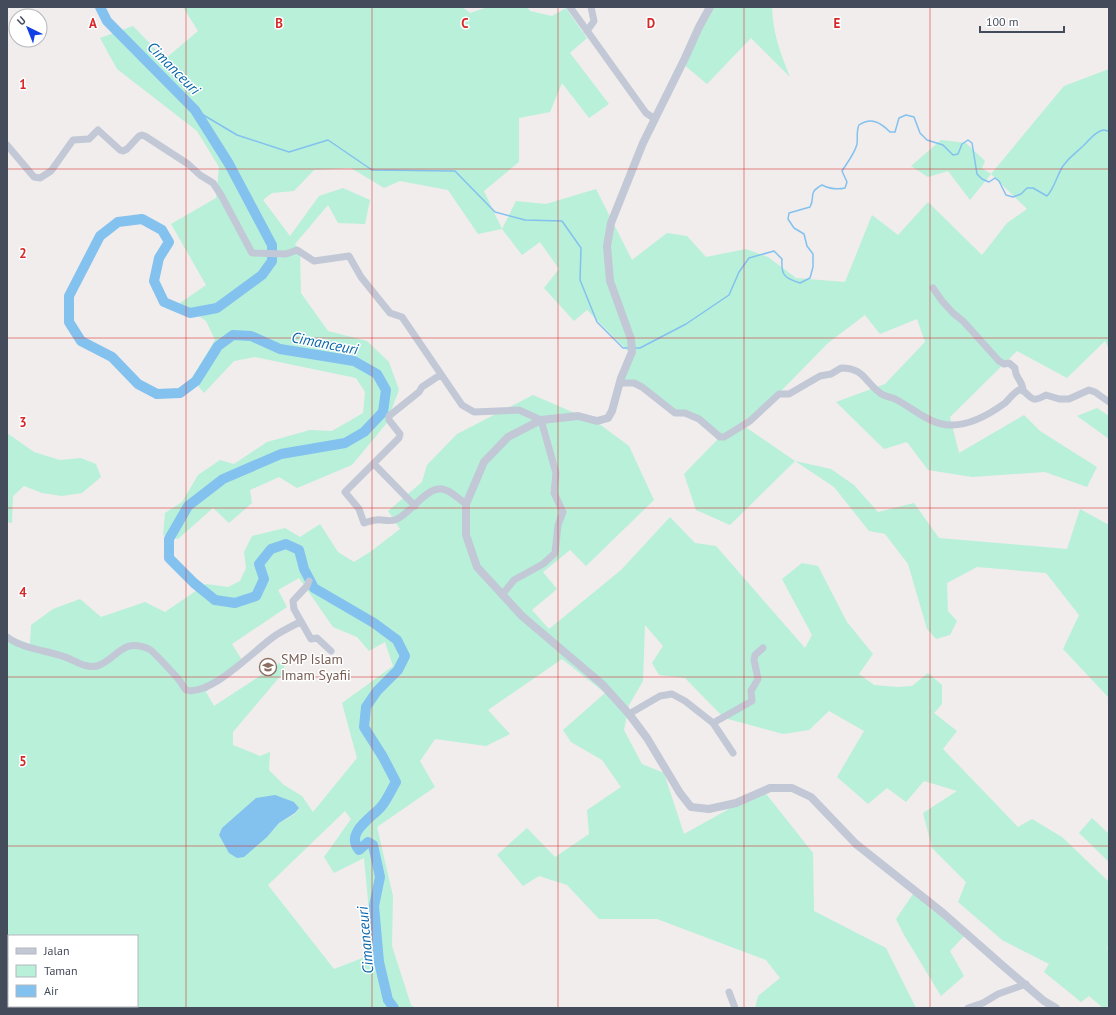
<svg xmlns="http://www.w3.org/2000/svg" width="1116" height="1015" font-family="'PT Sans',sans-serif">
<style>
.green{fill:#b8f0da;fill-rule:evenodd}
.water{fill:#83c1ef}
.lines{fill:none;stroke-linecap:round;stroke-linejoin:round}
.stream{stroke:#83c1ef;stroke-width:1.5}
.river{stroke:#83c1ef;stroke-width:10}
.minor{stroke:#c2c8d5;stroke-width:7}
.tertiary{stroke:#c2c8d5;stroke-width:8}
.grid{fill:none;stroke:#d62828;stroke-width:1;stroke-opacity:0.55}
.labels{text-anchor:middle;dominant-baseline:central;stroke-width:3;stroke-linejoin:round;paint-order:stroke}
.education-label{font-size:14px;fill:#785e54;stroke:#fff;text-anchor:start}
.water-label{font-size:15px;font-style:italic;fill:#0665ac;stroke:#fff}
.grid-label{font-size:13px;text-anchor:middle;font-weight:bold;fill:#d62828;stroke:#fff;stroke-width:3;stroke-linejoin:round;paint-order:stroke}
</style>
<rect width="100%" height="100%" fill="#f0edec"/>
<path class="green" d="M 183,7 L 462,7 L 470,13 L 488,7 L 527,7 L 530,11 L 552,16 L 566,8 L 587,38 L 570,53 L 609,104 L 589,118 L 562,83 L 550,112 L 519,118 L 519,162 L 484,191 L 502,229 L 516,201 L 546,204 L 596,189 L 632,260 L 667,233 L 687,236 L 706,257 L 746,249 L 768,257 L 796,278 L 845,282 L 872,215 L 898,235 L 928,202 L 982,255 L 1007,223 L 1027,209 L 991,174 L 970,200 L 948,171 L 928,177 L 911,166 L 941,140 L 966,143 L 985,161 L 982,168 L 991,174 L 1064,86 L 1109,69 L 1109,349 L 1105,341 L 1067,378 L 1017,351 L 950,417 L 959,453 L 1024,415 L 1040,431 L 1097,467 L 1087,487 L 1045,472 L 972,477 L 928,470 L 907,442 L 884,449 L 836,402 L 885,384 L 925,342 L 917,319 L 880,334 L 865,315 L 828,343 L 781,391 L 744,426 L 795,461 L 831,469 L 854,485 L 878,512 L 914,503 L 939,538 L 1067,549 L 1080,509 L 1109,525 L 1109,698 L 1063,649 L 1079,615 L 1046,573 L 977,567 L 947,583 L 948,611 L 957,621 L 950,635 L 936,639 L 927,629 L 908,564 L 885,534 L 869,531 L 834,487 L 795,461 L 730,525 L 696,510 L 684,474 L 717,440 L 698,417 L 671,412 L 638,386 L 620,385 L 630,353 L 587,310 L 574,321 L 544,288 L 559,269 L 540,242 L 522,255 L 502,229 L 478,234 L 448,190 L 400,181 L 384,188 L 351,168 L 314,170 L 294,191 L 272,193 L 263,200 L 290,236 L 319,196 L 343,188 L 370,200 L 365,224 L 338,223 L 328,205 L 295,244 L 300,251 L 301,293 L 328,331 L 367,341 L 389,362 L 399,390 L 386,424 L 352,465 L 297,488 L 279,477 L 250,490 L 252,503 L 229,523 L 213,508 L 178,539 L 163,535 L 165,513 L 182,502 L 198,475 L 220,460 L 234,464 L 267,442 L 310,430 L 332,431 L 363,413 L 365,392 L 356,378 L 255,357 L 234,361 L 204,393 L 192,378 L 215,340 L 206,321 L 180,303 L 206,285 L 171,224 L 216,198 L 219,167 L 197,131 L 117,69 L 100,38 L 133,26 L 165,59 L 198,31 Z
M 709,7 L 772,7 C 773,34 780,52 790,77 L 751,38 L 707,84 L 683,64 Z
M 533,395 L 598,423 L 629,446 L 654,500 L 586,566 L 570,550 L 543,572 L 557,589 L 532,610 L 549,629 L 621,570 L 670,517 L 695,543 L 716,546 L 805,648 L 812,635 L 782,579 L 802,563 L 818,566 L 847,622 L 873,654 L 859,674 L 874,685 L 898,687 L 912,686 L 928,673 L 942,685 L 942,704 L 934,713 L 957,731 L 943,749 L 1018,827 L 1032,819 L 1062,837 L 1109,882 L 1109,945 L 1107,948 L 1109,950 L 1109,1008 L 1103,1008 L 1089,996 L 1081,1002 L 1044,972 L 1049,964 L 1002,940 L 958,902 L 966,882 L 932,848 L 923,813 L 957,791 L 924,781 L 906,802 L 887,788 L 868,804 L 837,777 L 864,731 L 829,711 L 809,730 L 783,734 L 724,718 L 685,678 L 659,675 L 652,663 L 663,646 L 645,625 L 643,681 L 629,705 L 624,730 L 642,764 L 664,773 L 684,834 L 763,790 L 813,853 L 814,911 L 886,948 L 916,1008 L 755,1008 L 758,996 L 780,978 L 766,960 L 657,919 L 599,919 L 567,885 L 539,876 L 523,886 L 497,855 L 527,828 L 555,857 L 589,834 L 587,810 L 621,787 L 602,760 L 571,742 L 563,730 L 605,693 L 562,659 L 488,710 L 510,734 L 486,746 L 435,739 L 420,761 L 435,787 L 377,827 L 393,896 L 392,946 L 411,1005 L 416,1008 L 7,1008 L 7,635 L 30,644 L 31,625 L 53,609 L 80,599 L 101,617 L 145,602 L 165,612 L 206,584 L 228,587 L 240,581 L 246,568 L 244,552 L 252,536 L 285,528 L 300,537 L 320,524 L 338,552 L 354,562 L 370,552 L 400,529 L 388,511 L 422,482 L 427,465 L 457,434 ZM 299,578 L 333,627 L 357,637 L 369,651 L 385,642 L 393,666 L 342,703 L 357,758 L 313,812 L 302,796 L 284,785 L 269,770 L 270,752 L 260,756 L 233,745 L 233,732 L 282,674 L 287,658 L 214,706 L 206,692 L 242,660 L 232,644 L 287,607 L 278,590 ZM 294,802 L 299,808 L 295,814 L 279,823 L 267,837 ZM 345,811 L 351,819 L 324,857 L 334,873 L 364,858 L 373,954 L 334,969 L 268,885 ZM 9,936 L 137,936 L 137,1006 L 9,1006 Z
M 1097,408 L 1109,416 L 1109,439 L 1077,416 Z
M 7,433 L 34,452 L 60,460 L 81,458 L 96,464 L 101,477 L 82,493 L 62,496 L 42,493 L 24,486 L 13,496 L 12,523 L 7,522 Z
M 1092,818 L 1109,834 L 1109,862 L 1079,833 Z
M 915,891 L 965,935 L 950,951 L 964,976 L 941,996 L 904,935 L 896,919 Z"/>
<path class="water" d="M 275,795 L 294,802 L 299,808 L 295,813 L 279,823 L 267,837 L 244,857 L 237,858 L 229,853 L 219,835 L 222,828 L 256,798 Z"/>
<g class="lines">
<path class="stream" d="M 195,110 L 237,135 L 289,152 L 328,140 L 372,170 L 455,171 L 495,212 L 525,220 L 562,221 L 581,248 L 580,280 L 597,322 L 623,348 L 628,348
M 634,348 L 640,348 L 686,324 L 729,295 L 739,272 L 749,258 L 774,251 L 782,259 C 781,275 784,278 800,283 L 810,278 L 813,267 L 813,254 L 807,246 L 804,234 L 794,228 L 788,219 L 789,213 L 810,207 C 816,196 807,193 822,185 C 830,189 836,190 845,188 L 847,182 L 842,171 C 847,163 855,153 857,144 C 858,137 856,131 859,125 C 871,117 880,122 890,132 L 895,132 L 899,118 L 906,115 L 914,117 L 920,133 L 927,140 L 943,145 L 953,155 L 958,154 L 962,144 L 968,140 L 972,143 L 977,174 L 982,179 L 989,182 L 995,178 L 999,181 L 1006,195 L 1013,197 L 1021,194 L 1027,188 L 1033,188 L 1047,196 C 1054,189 1057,175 1063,166 C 1070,156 1075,154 1083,146 C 1089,141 1094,132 1103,130 C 1105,130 1107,131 1109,131"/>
<path class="river" d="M 100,7 L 107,21 L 195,110 L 229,164 L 272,245 L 272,261 L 262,275 L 217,308 L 190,313 L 164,302 L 154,281 L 159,258 L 169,242 L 162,230 L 142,219 L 118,222 L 100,236 L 69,296 L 69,322 L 81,341 L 112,357 L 138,384 L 157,394 L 180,393 L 196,381 L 218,346 L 233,335 L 251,336 L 280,349 L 354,361 L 377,374 L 386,390 L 383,412 L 364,432 L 345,443 L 281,454 L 223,479 L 188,506 L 169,539 L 169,558 L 194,583 L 215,600 L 235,603 L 256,596 L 264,579 L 259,564 L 271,549 L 286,544 L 299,550 L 304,569 L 314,588 L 374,623 L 397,640 L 405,656 L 398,670 L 377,691 L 366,707 L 364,727 L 383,757 L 396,782 C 391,790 387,800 381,807 C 370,819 345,833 359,850 L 368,842 L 373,845 L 380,877 L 374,906 L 379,962 L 388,1000 L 394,1008"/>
<path class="minor" d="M 570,7 L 646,113 L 655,119
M 587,31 L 594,21 L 591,7
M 7,145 L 34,177 L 40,178 L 51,171 L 73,140 L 89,139 L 98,130 L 120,150 L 123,151 L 127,149 L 139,136 L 142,135 L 145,136 L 188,164 L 200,175 L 213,183 L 221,195 L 252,253 L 286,254 L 297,250 L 314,261 L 349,256 L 361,277 L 390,313 L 402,317 L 462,405 L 474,412 L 519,410 L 541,420 L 556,473 L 554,493 L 563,512 L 558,525 L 555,553 L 543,564 L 514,580 L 502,595
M 933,288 L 942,301 L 953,313 L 963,321 L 999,361 L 1004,364 L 1009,363 L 1015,368 C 1015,379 1023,380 1023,391
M 440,375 L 422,387 L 419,392 L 389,416 L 389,420 L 400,434 L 399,438 L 345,492 L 359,509 L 364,523 C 368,522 372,520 376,520 C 382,519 389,522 395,520 C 412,514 429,480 448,491 C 454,494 460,500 466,504
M 620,383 L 634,383 L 642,387 L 675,413 L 685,413 L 699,419 L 720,437 L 724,437 L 750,421 L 779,394 L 789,394 L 820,376 L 831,374 L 841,368 C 864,368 864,381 880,393 C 885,397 892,397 897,400 C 914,409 932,426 952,425 C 972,425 990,414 1005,403 C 1010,398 1015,391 1021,389 C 1034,399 1031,403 1046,395 L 1059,399 L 1069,399 L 1089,390 L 1095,392 L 1109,402
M 374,464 L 415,506
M 309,581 L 307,586 L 293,601 L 294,609 L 311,639 L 317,638 L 331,651
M 7,637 C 23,649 44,650 62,656 C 73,659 85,669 97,666 C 118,659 121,637 149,649 C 152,650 176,676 179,680 C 182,683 183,687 186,690 C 211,697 255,649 276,635 C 284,630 292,626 300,622
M 629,714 L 660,696 L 672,694 L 685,701 L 713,723 L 733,753
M 713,723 L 752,701 L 751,691 L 758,679 L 754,660 L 755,655 L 763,648
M 729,992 L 735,1008
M 968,1008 L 983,1003 L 998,994 L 1026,984"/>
<path class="tertiary" d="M 710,7 L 699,27 L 685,58 L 643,143 L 611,223 L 607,246 L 610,281 L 631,339 L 632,352 L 621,378 L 612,411 L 608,418 L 597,421 L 578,416 L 541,420 L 508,437 L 484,462 L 466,504 L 466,535 L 477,567 L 522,616 L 602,684 L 629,714 L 647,738 L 680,793 L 691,807 L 709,809 L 736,803 L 770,788 L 792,788 L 811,797 L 856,844 L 943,913 L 1002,965 L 1044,1001 L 1056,1008"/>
</g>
<path class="grid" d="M 186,7 L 186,1008M 372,7 L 372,1008M 558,7 L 558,1008M 744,7 L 744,1008M 930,7 L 930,1008M 7,169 L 1109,169M 7,338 L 1109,338M 7,508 L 1109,508M 7,677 L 1109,677M 7,846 L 1109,846"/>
<defs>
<g id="school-ring" transform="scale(0.9)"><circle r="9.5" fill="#fff" stroke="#8d6e63" stroke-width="1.5"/><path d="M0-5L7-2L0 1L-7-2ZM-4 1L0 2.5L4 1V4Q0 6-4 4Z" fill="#8d6e63"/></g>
</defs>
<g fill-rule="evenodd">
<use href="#school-ring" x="268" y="667"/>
</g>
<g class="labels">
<g class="education-label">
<text x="281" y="659">SMP Islam<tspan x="281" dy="16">Imam Syafii</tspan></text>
</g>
<g class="water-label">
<text transform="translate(174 68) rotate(45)">Cimanceuri</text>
<text transform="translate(325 343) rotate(11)">Cimanceuri</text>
<text transform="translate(365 940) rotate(-95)">Cimanceuri</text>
</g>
</g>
<g class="grid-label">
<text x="93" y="28">A</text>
<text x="279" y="28">B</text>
<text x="465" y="28">C</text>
<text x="651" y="28">D</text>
<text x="837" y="28">E</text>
<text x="23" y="89">1</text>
<text x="23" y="258">2</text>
<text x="23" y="427">3</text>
<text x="23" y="597">4</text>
<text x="23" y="766">5</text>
</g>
<rect width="1116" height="1015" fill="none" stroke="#444b5b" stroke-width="16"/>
<rect x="8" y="935" width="130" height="72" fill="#ffffff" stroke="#b4b7bd"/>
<rect x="16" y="948" width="20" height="6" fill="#c2c8d5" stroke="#b4b7bd"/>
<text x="44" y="955" font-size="12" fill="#444b5b">Jalan</text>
<rect x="16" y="965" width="20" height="12" fill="#b8f0da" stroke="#b4b7bd"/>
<text x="44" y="975" font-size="12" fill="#444b5b">Taman</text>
<rect x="16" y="985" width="20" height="12" fill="#83c1ef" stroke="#b4b7bd"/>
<text x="44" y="995" font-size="12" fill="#444b5b">Air</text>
<g transform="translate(28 28) rotate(317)"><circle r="19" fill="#ffffff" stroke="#b4b7bd"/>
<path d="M0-3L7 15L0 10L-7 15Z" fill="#113fe5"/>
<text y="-6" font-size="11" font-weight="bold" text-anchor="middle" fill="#444b5b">U</text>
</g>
<path d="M980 26v6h84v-6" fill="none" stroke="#444b5b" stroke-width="2"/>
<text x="986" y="26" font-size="12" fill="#444b5b" stroke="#ffffff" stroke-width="3" paint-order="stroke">100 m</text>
</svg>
